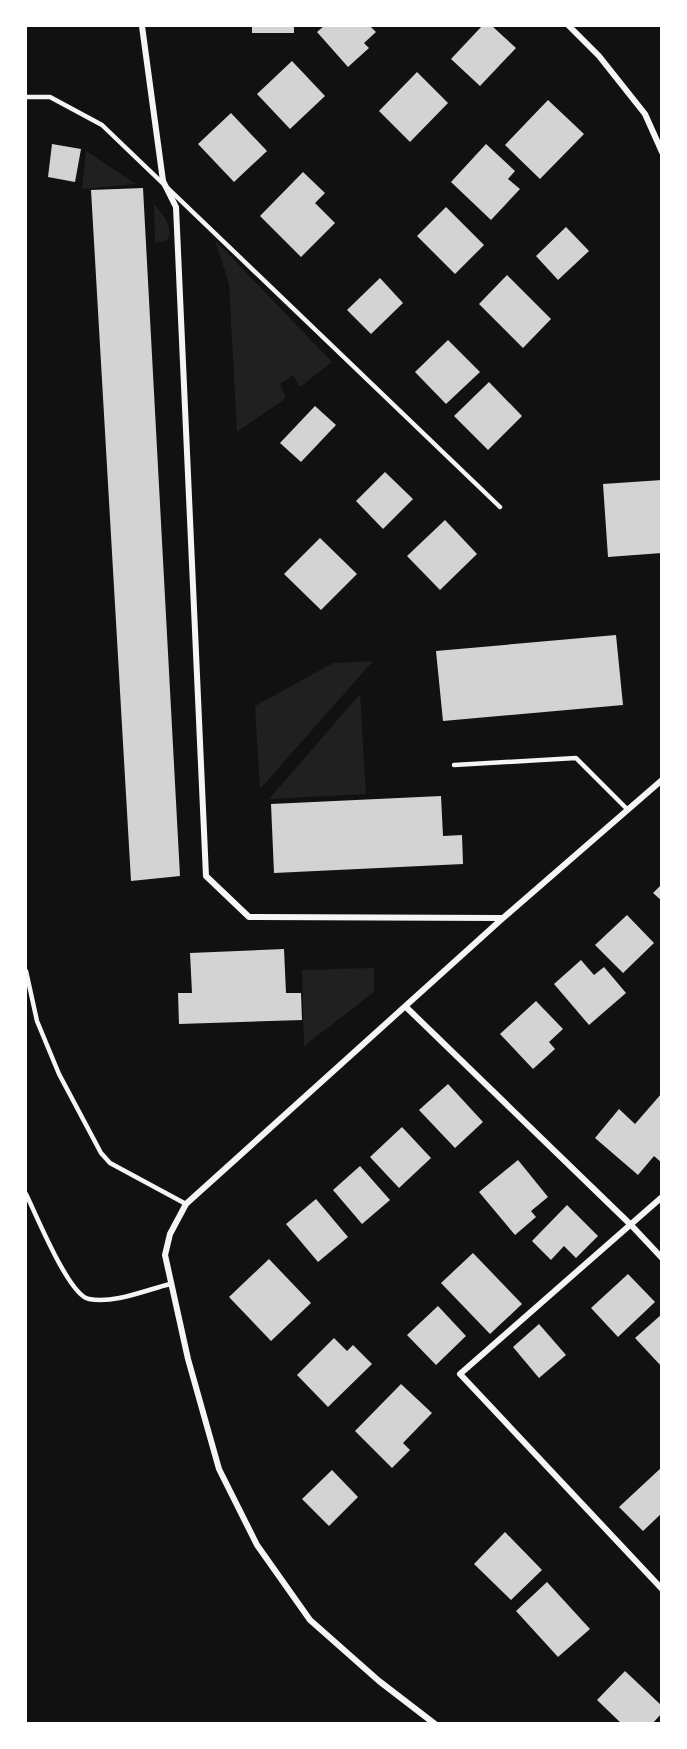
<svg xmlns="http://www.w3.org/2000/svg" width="687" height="1749" font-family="Roboto,sans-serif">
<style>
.green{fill:#202020}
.building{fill:#d3d3d3}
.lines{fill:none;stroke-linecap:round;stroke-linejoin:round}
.service{stroke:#f5f5f5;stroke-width:4.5}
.minor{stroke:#f5f5f5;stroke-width:6}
</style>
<rect width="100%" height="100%" fill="#111"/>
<path class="green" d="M 86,151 L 136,184 L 82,189 Z
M 154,204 C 163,215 173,225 168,240 L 155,243 Z
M 215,240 L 332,362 L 300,387 L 293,375 L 280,384 L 286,398 L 237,432 L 229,284 Z
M 373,661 L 260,789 L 255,706 L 333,663 Z
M 360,694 L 366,794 L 269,799 Z
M 374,968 L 374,992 L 304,1046 L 302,970 Z"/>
<path class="building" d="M 252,26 L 294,26 L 294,33 L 252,33 Z
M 324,26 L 370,26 L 376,32 L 364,43 L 369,48 L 348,67 L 317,32 Z
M 482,26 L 492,26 L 516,48 L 480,86 L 451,59 Z
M 292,61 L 325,96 L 290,129 L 257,94 Z
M 417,72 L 448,103 L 410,142 L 379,111 Z
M 548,100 L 584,134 L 540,179 L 505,145 Z
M 231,113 L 267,151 L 234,182 L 198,144 Z
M 52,144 L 81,149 L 75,182 L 48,177 Z
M 486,144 L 515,171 L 508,179 L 520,189 L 491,220 L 451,182 Z
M 303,172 L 325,193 L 315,203 L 335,223 L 301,257 L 260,216 Z
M 143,188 L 180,876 L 131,881 L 91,190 Z
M 446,207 L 484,245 L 455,274 L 417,236 Z
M 566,227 L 589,251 L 558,280 L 536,256 Z
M 507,275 L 551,319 L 523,348 L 479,304 Z
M 380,278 L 403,303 L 371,334 L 347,310 Z
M 448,340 L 480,372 L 446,404 L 415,372 Z
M 489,382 L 522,416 L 488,450 L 454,416 Z
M 315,406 L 336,425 L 301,462 L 280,443 Z
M 385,472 L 413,499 L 383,529 L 356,501 Z
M 662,480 L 662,553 L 608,557 L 603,484 Z
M 445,520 L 477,554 L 440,590 L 407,556 Z
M 320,538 L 357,574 L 321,610 L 284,574 Z
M 616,635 L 623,705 L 443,721 L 436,651 Z
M 441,796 L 443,836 L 462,835 L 463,864 L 274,873 L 271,804 Z
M 662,884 L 662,901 L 653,893 Z
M 627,915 L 654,943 L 623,973 L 595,945 Z
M 284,949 L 286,993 L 301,993 L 302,1020 L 179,1024 L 178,993 L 192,993 L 190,953 Z
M 581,960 L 594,975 L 604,967 L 626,993 L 589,1025 L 554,984 Z
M 536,1001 L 563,1029 L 549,1042 L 555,1049 L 533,1069 L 500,1034 Z
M 448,1084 L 483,1122 L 455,1148 L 419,1110 Z
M 662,1093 L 662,1163 L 654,1156 L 638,1175 L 595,1138 L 619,1109 L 635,1124 Z
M 402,1127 L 431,1158 L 399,1188 L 370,1157 Z
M 518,1160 L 548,1197 L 531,1211 L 536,1217 L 515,1235 L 479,1192 Z
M 360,1166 L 390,1200 L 362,1224 L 333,1190 Z
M 316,1199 L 348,1237 L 318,1262 L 286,1224 Z
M 567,1205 L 598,1236 L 576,1258 L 564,1246 L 551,1260 L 532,1241 Z
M 473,1253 L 522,1304 L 490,1334 L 441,1283 Z
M 269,1259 L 311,1303 L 271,1341 L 229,1297 Z
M 628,1274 L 655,1302 L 618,1337 L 591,1308 Z
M 438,1306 L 466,1336 L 436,1365 L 407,1335 Z
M 662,1314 L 662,1367 L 635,1338 Z
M 539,1324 L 566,1355 L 539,1378 L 513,1347 Z
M 334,1338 L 347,1351 L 353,1345 L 372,1364 L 328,1407 L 297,1375 Z
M 401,1384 L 432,1413 L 403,1443 L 410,1450 L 392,1468 L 355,1431 Z
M 662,1467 L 662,1513 L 643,1531 L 619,1507 Z
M 332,1470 L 358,1497 L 329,1526 L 302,1499 Z
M 505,1532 L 542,1570 L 511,1600 L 474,1564 Z
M 547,1582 L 590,1629 L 558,1657 L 516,1611 Z
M 625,1671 L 662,1706 L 662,1713 L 652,1724 L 622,1724 L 597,1700 Z"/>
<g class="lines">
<path class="service" d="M 26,97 L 50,97 L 102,125 L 500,507
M 454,765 L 576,758 L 627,809
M 26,971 L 37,1021 L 59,1074 L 101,1153 L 110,1163 L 186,1204
M 26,1194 C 36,1214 69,1296 89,1299 C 114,1304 146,1290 170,1284"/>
<path class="minor" d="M 142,26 L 163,181 L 176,207 L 206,876 L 249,917 L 502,918
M 569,26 L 599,56 L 645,114 L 662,152
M 406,1007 L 631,1225 L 662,1258
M 662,1197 L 460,1374 L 662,1589
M 435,1724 L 379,1681 L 310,1620 L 257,1545 L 219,1469 L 188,1359 L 165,1255 L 170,1234 L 186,1204 L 503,918 L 662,780"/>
</g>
<rect width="687" height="1749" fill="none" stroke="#ffffff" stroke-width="54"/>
</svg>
